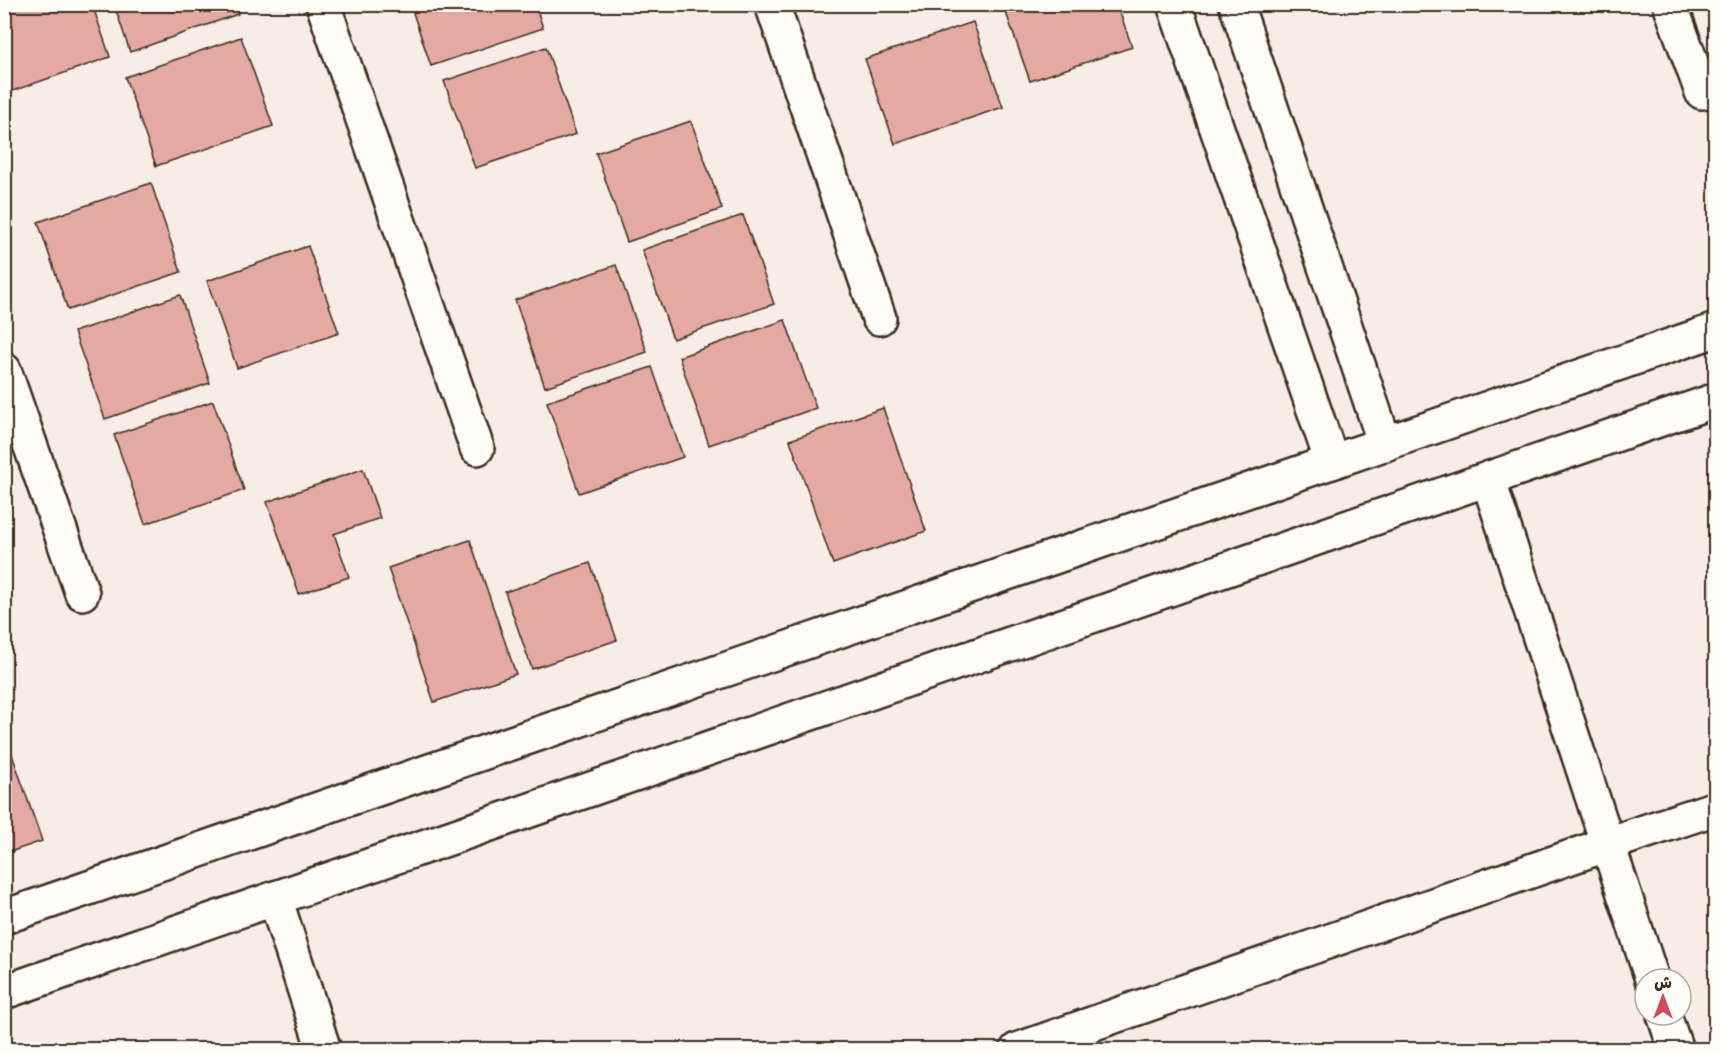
<svg xmlns="http://www.w3.org/2000/svg" width="1720" height="1054" font-family="'Indie Flower','Playpen Sans Arabic',sans-serif">
<style>
.building{fill:#e4aaa2;stroke:#3b2a1e;stroke-width:1.5}
.lines{fill:none;stroke-linecap:round;stroke-linejoin:round}
.minor-casing{stroke:#3b2a1e;stroke-width:38}
.tertiary-casing{stroke:#3b2a1e;stroke-width:38}
.secondary-casing{stroke:#3b2a1e;stroke-width:38}
.minor{stroke:#fdfcf7;stroke-width:33}
.tertiary{stroke:#fdfcf7;stroke-width:33}
.secondary{stroke:#fdfcf7;stroke-width:33}
</style>
<rect width="100%" height="100%" fill="#f8ece6"/>
<filter id="ink" filterUnits="userSpaceOnUse"><feTurbulence type="fractalNoise" baseFrequency=".0167" numOctaves="2"/><feDisplacementMap in="SourceGraphic" scale="12" xChannelSelector="R" yChannelSelector="G"/><feConvolveMatrix kernelMatrix="1 2 1 2 8 2 1 2 1" color-interpolation-filters="sRGB"/></filter>
<g filter="url(#ink)">
<path class="building" d="M 4,4 L 92,4 L 110,57 L 4,94 Z
M 114,4 L 235,4 L 238,14 L 130,52 Z
M 410,4 L 535,4 L 543,28 L 431,66 Z
M 1003,4 L 1117,4 L 1132,47 L 1030,81 Z
M 973,22 L 1003,107 L 895,144 L 865,59 Z
M 241,37 L 273,126 L 156,166 L 125,77 Z
M 546,47 L 576,134 L 475,168 L 444,81 Z
M 691,121 L 722,209 L 627,242 L 596,153 Z
M 151,183 L 181,272 L 68,310 L 38,222 Z
M 743,215 L 774,304 L 673,339 L 642,250 Z
M 308,246 L 339,333 L 237,368 L 207,281 Z
M 616,265 L 647,352 L 545,387 L 515,300 Z
M 180,295 L 210,383 L 105,419 L 74,332 Z
M 785,320 L 816,408 L 709,445 L 679,357 Z
M 652,367 L 683,457 L 579,493 L 547,402 Z
M 213,401 L 244,490 L 145,524 L 114,435 Z
M 883,408 L 926,531 L 833,564 L 790,440 Z
M 363,469 L 380,518 L 334,534 L 349,577 L 299,594 L 267,502 Z
M 470,540 L 516,674 L 434,702 L 388,568 Z
M 590,563 L 617,640 L 532,669 L 505,592 Z
M 6,737 L 42,841 L 4,854 L 4,738 Z"/>
<g class="lines">
<g class="minor-casing">
<path id="minor" d="M 323,4 L 477,448
M 772,4 L 879,318
M 1670,4 L 1702,92
M 4,370 L 82,593
M 1488,479 L 1652,979
M 275,898 L 324,1050
M 1664,1015 L 1676,1050
M 1017,1050 L 1608,844 L 1716,808"/>
</g>
<g class="tertiary-casing">
<path id="tertiary" d="M 1174,4 L 1332,462
M 1236,4 L 1385,444"/>
</g>
<g class="secondary-casing">
<path id="secondary" d="M 4,917 L 1716,330
M 4,992 L 1716,400"/>
</g>
<use href="#minor" class="minor"/>
<use href="#tertiary" class="tertiary"/>
<use href="#secondary" class="secondary"/>
</g>
</g>
<rect width="1720" height="1054" fill="none" stroke="#fdfcf7" stroke-width="24"/>
<rect x="12" y="12" width="1696" height="1030" fill="none" stroke="#3b2a1e" stroke-width="2" filter="url(#ink)"/>
<g transform="translate(1663 997)"><circle r="28" fill="#fdfcf7" stroke="#afa8a0" stroke-width="1.5"/>
<path d="M0-4.5L10 22L0 15L-10 22Z" fill="#d1495b"/>
<text y="-9" font-size="16" font-weight="bold" text-anchor="middle" fill="#3b2a1e">ش</text>
</g>
</svg>
